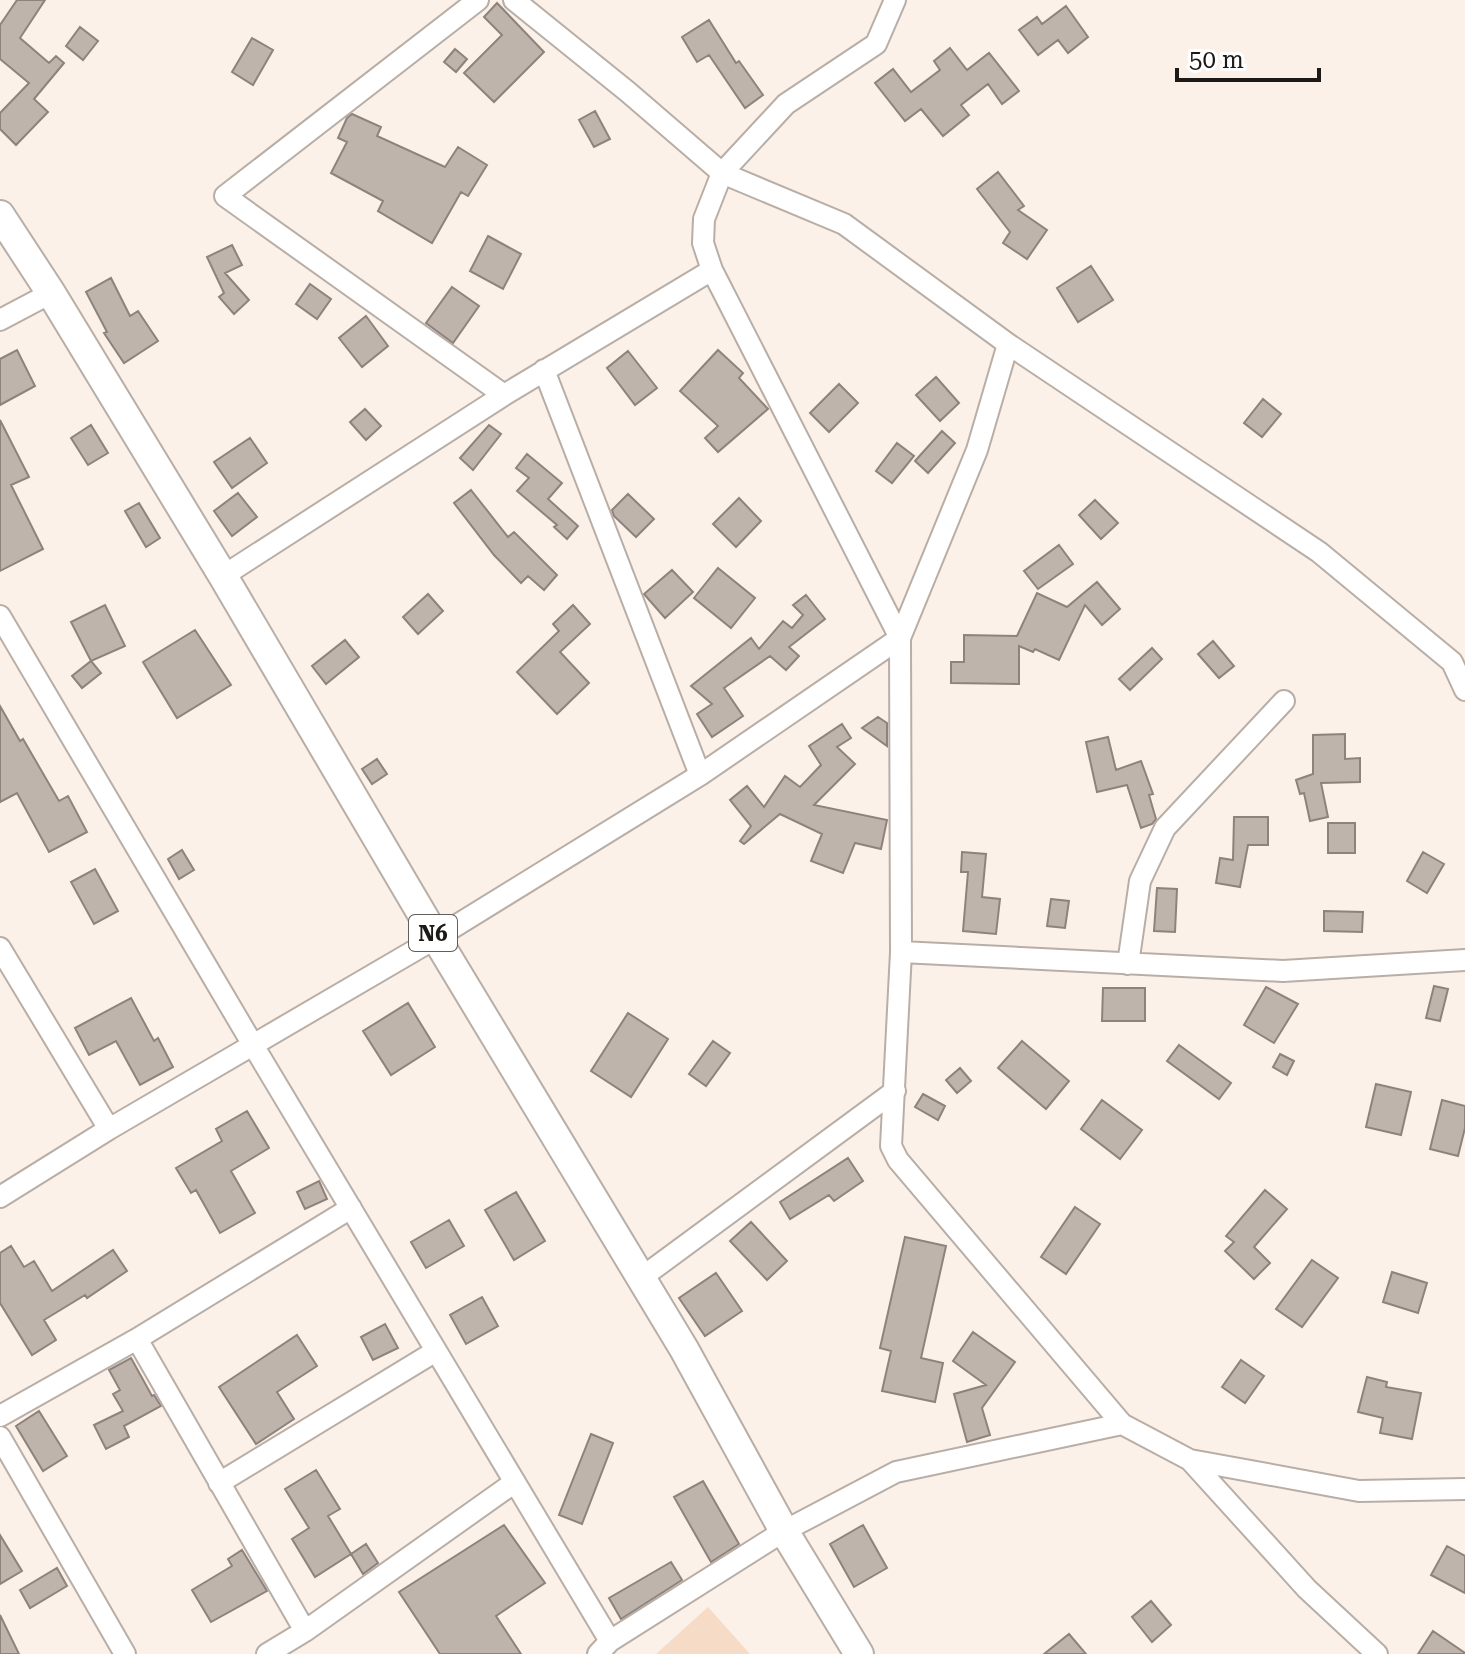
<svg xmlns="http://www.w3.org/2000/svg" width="1465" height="1654" font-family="'Roboto Serif',serif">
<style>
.green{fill:#f6dbc7}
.building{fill:#bfb4ac;stroke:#8e837c;stroke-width:2}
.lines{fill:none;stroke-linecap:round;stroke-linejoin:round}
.minor-casing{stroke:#b8aea6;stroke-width:24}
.highway-casing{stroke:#b8aea6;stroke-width:32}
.minor{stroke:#fff;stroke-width:20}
.highway{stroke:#fff;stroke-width:28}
.labels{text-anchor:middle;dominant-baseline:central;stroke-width:6;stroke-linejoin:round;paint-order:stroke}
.shield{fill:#fff;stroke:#615e5c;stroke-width:2}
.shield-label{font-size:22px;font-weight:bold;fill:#1d1916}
</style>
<rect width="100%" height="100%" fill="#fcf1e9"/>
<path class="green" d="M 708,1607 L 750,1654 L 656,1654 Z"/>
<path class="building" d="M 17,0 L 45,0 L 20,38 L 49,63 L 56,56 L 64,63 L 34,99 L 48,112 L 16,145 L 0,129 L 0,113 L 29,83 L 0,59 L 0,25 Z
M 497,3 L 544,52 L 494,102 L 464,73 L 502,35 L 484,17 Z
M 1066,6 L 1088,37 L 1068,53 L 1058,40 L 1038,55 L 1019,30 L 1037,17 L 1042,24 Z
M 709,20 L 736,63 L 739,61 L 763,95 L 745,108 L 709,55 L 697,62 L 682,37 Z
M 80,27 L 98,41 L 83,60 L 66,46 Z
M 252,38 L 273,50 L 253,85 L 232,72 Z
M 950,48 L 967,70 L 989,53 L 1019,91 L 1002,104 L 988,84 L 961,105 L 969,115 L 943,136 L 921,109 L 905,121 L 875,83 L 893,69 L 911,92 L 940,70 L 934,61 Z
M 455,49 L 467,59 L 456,72 L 444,62 Z
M 595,111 L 610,139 L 594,147 L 579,120 Z
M 352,114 L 381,127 L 377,136 L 445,167 L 458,147 L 487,165 L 468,196 L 461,192 L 432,243 L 378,211 L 383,201 L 331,173 L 347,142 L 338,138 L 347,118 Z
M 998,172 L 1024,206 L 1018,210 L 1047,230 L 1027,259 L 1003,243 L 1010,232 L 977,189 Z
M 488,236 L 521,254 L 503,289 L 470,271 Z
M 232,245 L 242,265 L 225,273 L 249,300 L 234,314 L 219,297 L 224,293 L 207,257 Z
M 1091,266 L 1113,300 L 1078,322 L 1057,288 Z
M 111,278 L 130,316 L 138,311 L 158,341 L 124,363 L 104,333 L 107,332 L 86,292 Z
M 310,284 L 331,299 L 317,319 L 296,304 Z
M 452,287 L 479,306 L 453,343 L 426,323 Z
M 366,316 L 388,346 L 362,367 L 339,338 Z
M 17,350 L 35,386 L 0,405 L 0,359 Z
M 718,350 L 743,373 L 739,378 L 768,409 L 718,452 L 705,438 L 718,426 L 680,391 Z
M 628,351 L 657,388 L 635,405 L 607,368 Z
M 936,377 L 959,403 L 940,421 L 916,395 Z
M 839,384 L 858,403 L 829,432 L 810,413 Z
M 1263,399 L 1281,414 L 1262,437 L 1244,423 Z
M 365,409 L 381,426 L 366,440 L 350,422 Z
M 0,420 L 29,477 L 11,485 L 43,549 L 0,571 Z
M 91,425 L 108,453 L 88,465 L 71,438 Z
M 489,425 L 501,434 L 473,470 L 460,458 Z
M 942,431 L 955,443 L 928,473 L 915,461 Z
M 250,438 L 267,463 L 232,488 L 214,462 Z
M 897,443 L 914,456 L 892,483 L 876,471 Z
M 527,454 L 562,483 L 548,499 L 578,526 L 567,539 L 554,527 L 557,525 L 517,491 L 529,478 L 516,468 Z
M 471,490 L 508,537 L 514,532 L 557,575 L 544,590 L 528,576 L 521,583 L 494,555 L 454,503 Z
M 238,493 L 257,517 L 232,536 L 214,511 Z
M 628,494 L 654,519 L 636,537 L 614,516 L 612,510 Z
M 739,498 L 761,521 L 736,547 L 713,524 Z
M 1095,500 L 1118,523 L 1101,539 L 1079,515 Z
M 139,503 L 160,538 L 146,547 L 125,511 Z
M 1059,545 L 1073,564 L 1038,589 L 1024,571 Z
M 718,568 L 755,598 L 731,628 L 694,598 Z
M 672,570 L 693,592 L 665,618 L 644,594 Z
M 1097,582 L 1120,609 L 1102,625 L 1085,605 L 1059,660 L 1035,649 L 1033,652 L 1019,646 L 1019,684 L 951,683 L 951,662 L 964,662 L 964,635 L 1017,636 L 1037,593 L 1067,607 Z
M 428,594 L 443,611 L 418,634 L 403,617 Z
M 806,595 L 825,619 L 789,647 L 799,656 L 786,670 L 770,656 L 724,688 L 743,716 L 712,737 L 697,714 L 712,704 L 691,686 L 751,638 L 759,649 L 783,621 L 792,628 L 803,615 L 793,605 Z
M 105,605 L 125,646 L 91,661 L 71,622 Z
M 573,605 L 590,624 L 560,652 L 589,683 L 557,714 L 517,672 L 559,631 L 553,624 Z
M 195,630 L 231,685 L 177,718 L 143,662 Z
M 345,640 L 359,657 L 326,684 L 312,666 Z
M 1213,641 L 1234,666 L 1219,678 L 1198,654 Z
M 1152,648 L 1162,659 L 1130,690 L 1119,679 Z
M 91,661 L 101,673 L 82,688 L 72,676 Z
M 0,706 L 20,741 L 23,739 L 59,801 L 68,796 L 87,832 L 49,852 L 17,793 L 0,802 Z
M 878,717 L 887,723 L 887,746 L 862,728 Z
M 842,724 L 851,738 L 837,747 L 855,764 L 814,805 L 887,820 L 881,849 L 855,843 L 843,873 L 811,861 L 822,834 L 780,814 L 744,844 L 740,841 L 751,826 L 730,800 L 747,786 L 764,807 L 785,776 L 800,787 L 821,765 L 809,746 Z
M 1345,734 L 1345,759 L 1360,758 L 1360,782 L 1321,783 L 1328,817 L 1310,821 L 1304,793 L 1300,794 L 1296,780 L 1313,774 L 1313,735 Z
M 1108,737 L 1116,770 L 1141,761 L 1153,794 L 1149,795 L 1156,819 L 1152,824 L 1141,828 L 1127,785 L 1097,792 L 1086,742 Z
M 377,759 L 387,774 L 372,784 L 362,769 Z
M 1234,817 L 1268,817 L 1268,845 L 1248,845 L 1240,887 L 1216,883 L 1220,858 L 1233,860 Z
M 1328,823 L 1355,823 L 1355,853 L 1328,853 Z
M 182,850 L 194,870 L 179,879 L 168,859 Z
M 962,852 L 986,854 L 982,897 L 1000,899 L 996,934 L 963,931 L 968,872 L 961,872 Z
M 1423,852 L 1444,864 L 1427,893 L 1407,881 Z
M 95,869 L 118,911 L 94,924 L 71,882 Z
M 1157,888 L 1177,889 L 1175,932 L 1154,931 Z
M 1051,899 L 1069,901 L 1065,928 L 1047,926 Z
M 1324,911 L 1363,912 L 1362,932 L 1324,931 Z
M 1434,986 L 1448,989 L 1440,1021 L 1426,1018 Z
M 1266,987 L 1298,1004 L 1274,1043 L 1244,1025 Z
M 1103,988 L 1145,988 L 1145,1021 L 1102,1021 Z
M 131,998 L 154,1041 L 158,1038 L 173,1067 L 140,1085 L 116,1041 L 89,1055 L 75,1028 Z
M 408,1003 L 435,1047 L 391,1075 L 363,1031 Z
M 628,1013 L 668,1039 L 631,1097 L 591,1071 Z
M 713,1041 L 730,1053 L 706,1086 L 689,1074 Z
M 1022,1041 L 1069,1081 L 1046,1109 L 998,1068 Z
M 1179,1045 L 1231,1083 L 1219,1099 L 1167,1061 Z
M 1280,1054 L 1294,1061 L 1287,1075 L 1273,1067 Z
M 960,1068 L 971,1081 L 957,1093 L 946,1080 Z
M 1376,1084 L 1411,1092 L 1401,1135 L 1366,1127 Z
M 923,1094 L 945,1106 L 938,1120 L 915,1107 Z
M 1102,1100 L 1142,1130 L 1120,1159 L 1081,1129 Z
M 1442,1100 L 1465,1106 L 1465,1128 L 1458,1156 L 1430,1149 Z
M 247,1111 L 269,1148 L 231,1171 L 255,1213 L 220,1233 L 196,1190 L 191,1193 L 176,1168 L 222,1141 L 216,1129 Z
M 848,1158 L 863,1181 L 834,1201 L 829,1195 L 790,1219 L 780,1202 Z
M 319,1181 L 327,1199 L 305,1209 L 297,1192 Z
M 1265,1190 L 1287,1209 L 1254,1247 L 1270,1263 L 1254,1279 L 1225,1251 L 1234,1242 L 1226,1236 Z
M 516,1192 L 545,1241 L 514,1260 L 485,1210 Z
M 1075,1207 L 1100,1224 L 1066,1274 L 1041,1257 Z
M 449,1220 L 464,1246 L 426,1268 L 411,1242 Z
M 751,1222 L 787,1261 L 767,1280 L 730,1241 Z
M 905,1237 L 946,1246 L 921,1358 L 943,1363 L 935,1402 L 882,1391 L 891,1351 L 880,1348 Z
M 11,1246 L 24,1267 L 34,1261 L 52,1291 L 113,1250 L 127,1271 L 87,1298 L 85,1295 L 44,1320 L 56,1340 L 32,1355 L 0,1303 L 0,1253 Z
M 1312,1260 L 1338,1278 L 1302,1327 L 1276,1309 Z
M 1392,1272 L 1427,1283 L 1418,1313 L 1383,1302 Z
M 716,1273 L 742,1311 L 705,1336 L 679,1298 Z
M 482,1297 L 498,1326 L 466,1344 L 450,1315 Z
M 385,1324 L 398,1348 L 373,1360 L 361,1337 Z
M 973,1332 L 1015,1362 L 982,1408 L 990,1435 L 967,1442 L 954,1394 L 986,1385 L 953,1361 Z
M 297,1335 L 317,1366 L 277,1392 L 294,1419 L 256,1444 L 219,1387 Z
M 131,1358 L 152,1396 L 154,1395 L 161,1406 L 124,1426 L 129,1437 L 106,1449 L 94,1425 L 123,1411 L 113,1394 L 120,1390 L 109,1370 Z
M 1241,1360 L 1264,1376 L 1245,1403 L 1222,1387 Z
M 1367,1377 L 1387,1382 L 1386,1387 L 1421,1393 L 1412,1439 L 1380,1433 L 1383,1418 L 1358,1412 Z
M 39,1411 L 67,1456 L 43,1471 L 16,1426 Z
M 591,1434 L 613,1443 L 582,1524 L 559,1515 Z
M 316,1470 L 340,1509 L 328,1516 L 351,1554 L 315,1577 L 292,1539 L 309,1528 L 285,1489 Z
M 703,1481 L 739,1544 L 711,1562 L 674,1497 Z
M 504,1525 L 545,1583 L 496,1616 L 521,1654 L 440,1654 L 399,1592 Z
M 863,1525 L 887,1568 L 854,1587 L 830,1544 Z
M 0,1535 L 22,1571 L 0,1584 Z
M 366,1544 L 378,1563 L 363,1574 L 351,1554 Z
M 1447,1546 L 1465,1556 L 1465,1593 L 1431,1575 Z
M 242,1550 L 267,1591 L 211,1622 L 192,1590 L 232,1566 L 228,1559 Z
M 671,1562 L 682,1580 L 621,1619 L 609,1598 Z
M 57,1568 L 67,1586 L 30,1608 L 20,1590 Z
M 1151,1601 L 1171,1625 L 1152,1642 L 1132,1617 Z
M 0,1615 L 19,1654 L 0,1654 Z
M 1433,1631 L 1465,1653 L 1465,1654 L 1418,1654 Z
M 1069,1634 L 1086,1654 L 1044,1654 Z"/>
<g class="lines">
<g class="minor-casing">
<path id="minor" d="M 478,0 L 225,196 L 504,395
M 514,0 L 628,92 L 722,173 L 844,224 L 1008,344 L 1319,552 L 1452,662 L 1465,690
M 895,0 L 876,44 L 786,104 L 722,173 L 704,219 L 703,243 L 712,270 L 900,638 L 901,952 L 891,1146 L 898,1160 L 1122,1424 L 1190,1460 L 1359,1491 L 1465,1489
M 0,320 L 51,293
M 544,370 L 700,775
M 223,576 L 504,395 L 712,270
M 0,616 L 253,1045 L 610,1641 L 598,1654
M 0,948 L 109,1129
M 901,952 L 1283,971 L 1465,960
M 1128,964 L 1140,881 L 1165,828 L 1284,701
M 0,1197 L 109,1129 L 436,938 L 700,775 L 900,638 L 977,450 L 1008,344
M 641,1278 L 895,1091
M 137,1339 L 305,1631
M 0,1416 L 137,1339 L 351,1208
M 0,1437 L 125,1654
M 1190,1460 L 1307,1589 L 1377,1654
M 219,1483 L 436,1351
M 610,1641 L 784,1531 L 896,1472 L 1122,1424
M 267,1654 L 305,1631 L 515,1482"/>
</g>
<g class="highway-casing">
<path id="highway" d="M 0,215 L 51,293 L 223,576 L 436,938 L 684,1349 L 784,1531 L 859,1654"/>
</g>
<use href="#minor" class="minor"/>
<use href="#highway" class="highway"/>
</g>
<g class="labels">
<rect class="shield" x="409" y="915" width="48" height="36" rx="6"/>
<g class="shield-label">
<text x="433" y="933">N6</text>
</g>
</g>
<path d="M1177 68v12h142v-12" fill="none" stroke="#1d1916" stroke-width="4"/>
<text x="1189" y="68" font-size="24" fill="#1d1916" stroke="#ffffff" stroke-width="6" paint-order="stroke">50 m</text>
</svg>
